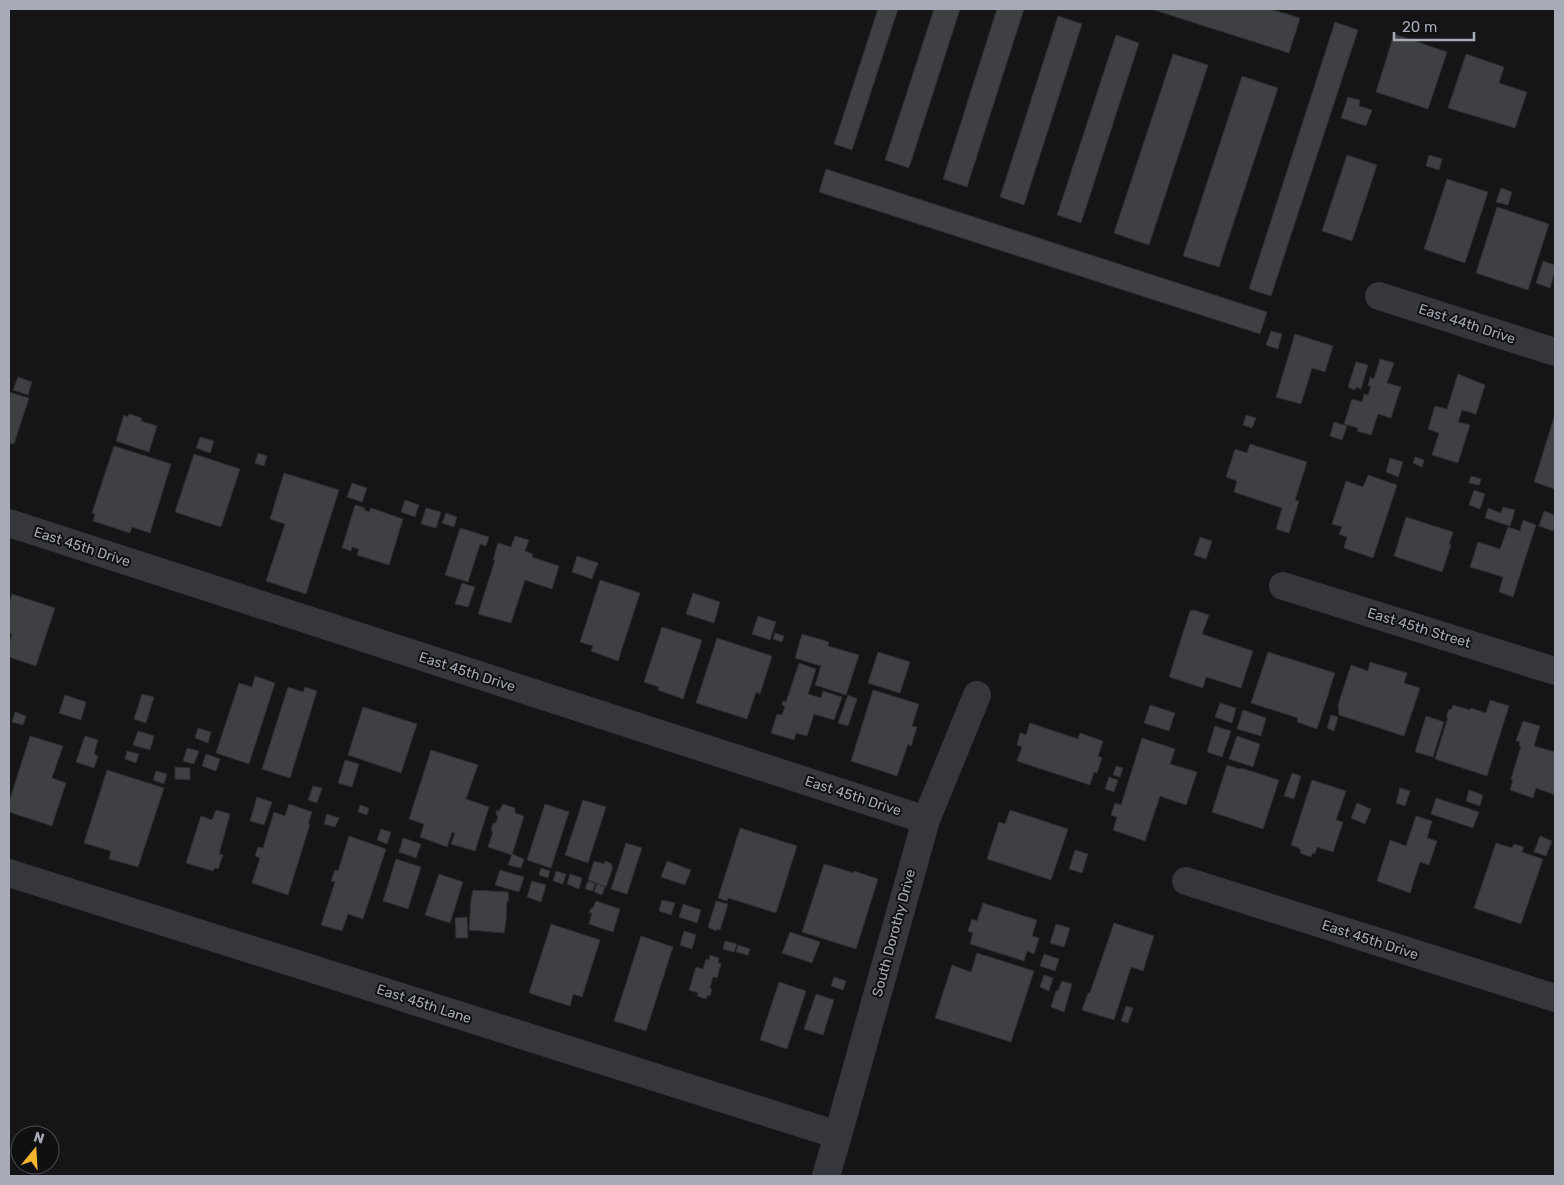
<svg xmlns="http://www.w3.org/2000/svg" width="1564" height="1185" font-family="Rubik,sans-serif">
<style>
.building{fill:#3f4044;stroke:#2f2f33}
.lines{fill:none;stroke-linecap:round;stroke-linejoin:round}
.minor{stroke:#36373c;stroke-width:28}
.labels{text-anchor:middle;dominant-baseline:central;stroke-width:4;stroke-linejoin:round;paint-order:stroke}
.street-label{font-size:14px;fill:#a6abb7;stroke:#101012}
</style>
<rect width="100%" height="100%" fill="#151517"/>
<path class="building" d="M 878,9 L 898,9 L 852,150 L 834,144 Z
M 934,9 L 960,9 L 909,168 L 885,160 Z
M 997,9 L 1024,9 L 967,187 L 943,179 Z
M 1151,9 L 1270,9 L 1300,18 L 1289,53 Z
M 1058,16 L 1082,24 L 1024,205 L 1000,197 Z
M 1335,22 L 1358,30 L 1271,296 L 1249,289 Z
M 1394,34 L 1447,52 L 1428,109 L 1376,92 Z
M 1116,35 L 1139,43 L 1081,223 L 1057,215 Z
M 1173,54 L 1208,65 L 1149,245 L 1114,233 Z
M 1466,54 L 1504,67 L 1499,83 L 1527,92 L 1515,128 L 1448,108 Z
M 1242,76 L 1278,88 L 1219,267 L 1183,256 Z
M 1348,97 L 1360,100 L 1359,106 L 1372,110 L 1366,126 L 1341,118 Z
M 1347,155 L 1377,165 L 1352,241 L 1322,231 Z
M 1429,155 L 1442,159 L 1439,170 L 1426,166 Z
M 826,169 L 1267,312 L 1260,334 L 819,192 Z
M 1447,179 L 1488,192 L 1465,263 L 1424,249 Z
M 1501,188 L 1512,192 L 1508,205 L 1496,202 Z
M 1497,207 L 1549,224 L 1528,290 L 1476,273 Z
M 1543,261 L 1555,265 L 1555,271 L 1550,288 L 1536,283 Z
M 1271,331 L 1282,334 L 1278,349 L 1266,345 Z
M 1295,334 L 1333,346 L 1325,372 L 1312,368 L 1301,404 L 1276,397 Z
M 1380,359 L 1394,363 L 1387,383 L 1401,387 L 1391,418 L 1378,414 L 1371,435 L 1357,431 L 1358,428 L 1344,424 L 1352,399 L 1362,402 L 1364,394 L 1368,395 L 1371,386 L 1368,386 L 1370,377 L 1374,379 Z
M 1356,362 L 1368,365 L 1361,389 L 1356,387 L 1355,390 L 1348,387 Z
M 1458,374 L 1485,385 L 1476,414 L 1462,410 L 1458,422 L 1470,425 L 1458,463 L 1432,455 L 1439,433 L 1428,429 L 1435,406 L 1447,409 Z
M 18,377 L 32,382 L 28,395 L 13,390 Z
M 9,392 L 29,398 L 14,444 L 9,443 Z
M 129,414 L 142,418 L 141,421 L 157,426 L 149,452 L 116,441 L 124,415 L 128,417 Z
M 1555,414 L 1555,489 L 1534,482 Z
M 1246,415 L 1256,418 L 1252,428 L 1243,425 Z
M 1334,422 L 1347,426 L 1342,440 L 1330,436 Z
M 200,437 L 214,441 L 210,453 L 196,448 Z
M 1250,444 L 1307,462 L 1295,500 L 1299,501 L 1289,533 L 1276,529 L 1282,508 L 1234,492 L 1237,481 L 1226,477 L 1235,449 L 1247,453 Z
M 114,446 L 171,464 L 150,533 L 132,527 L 130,533 L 93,521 L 95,514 L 92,513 Z
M 258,453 L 267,456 L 264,466 L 255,463 Z
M 194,454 L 240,469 L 221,527 L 175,512 Z
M 1415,457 L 1424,460 L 1422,467 L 1413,463 Z
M 1390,458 L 1403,462 L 1398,477 L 1386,472 Z
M 284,473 L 339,490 L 306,594 L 266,581 L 285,524 L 270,519 Z
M 1368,475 L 1397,485 L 1373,558 L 1344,548 L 1347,537 L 1339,534 L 1342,527 L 1332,524 L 1346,481 L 1363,487 Z
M 1471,476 L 1481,479 L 1479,485 L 1469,483 Z
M 352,483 L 367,488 L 362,502 L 347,497 Z
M 1474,490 L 1485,494 L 1480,509 L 1469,505 Z
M 405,500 L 419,505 L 415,517 L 401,512 Z
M 355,505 L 365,508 L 364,510 L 369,512 L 371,508 L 403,519 L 389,565 L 357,555 L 359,549 L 352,547 L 351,551 L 342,548 Z
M 1503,507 L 1515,510 L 1510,526 L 1485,518 L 1488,508 L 1501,513 Z
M 426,508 L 441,512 L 436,528 L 421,524 Z
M 1544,511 L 1555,515 L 1555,524 L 1553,531 L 1539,526 Z
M 446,513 L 457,517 L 454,527 L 442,523 Z
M 1406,517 L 1453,532 L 1449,544 L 1451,545 L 1442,572 L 1394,556 Z
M 1523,520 L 1536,525 L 1513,597 L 1499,592 L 1503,577 L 1470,567 L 1478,542 L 1500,549 L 1508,527 L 1520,531 Z
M 460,528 L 489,537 L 486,546 L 480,544 L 468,582 L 445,575 Z
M 515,536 L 529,540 L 525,551 L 533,554 L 532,557 L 559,566 L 552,589 L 525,580 L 511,623 L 478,614 L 495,560 L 493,560 L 498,543 L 511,547 Z
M 1200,537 L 1212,541 L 1206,559 L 1194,555 Z
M 577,556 L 598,563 L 592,579 L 572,572 Z
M 600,580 L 640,593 L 618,661 L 591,651 L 593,646 L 580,642 Z
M 462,583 L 475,587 L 468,607 L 455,604 Z
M 693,593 L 720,602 L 714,623 L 686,614 Z
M 12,594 L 55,608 L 36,666 L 9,657 L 9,644 L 12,634 L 9,633 L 9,604 Z
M 1194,610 L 1209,615 L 1202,634 L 1253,651 L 1241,688 L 1206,677 L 1203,688 L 1169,677 L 1190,611 Z
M 758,616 L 776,622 L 770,640 L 752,634 Z
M 662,627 L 702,640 L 683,699 L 658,690 L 659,687 L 644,682 Z
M 775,633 L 784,636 L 782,642 L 773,639 Z
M 802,634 L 829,642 L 828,646 L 859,655 L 846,695 L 815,685 L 821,666 L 795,658 Z
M 717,638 L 772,656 L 760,694 L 756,692 L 747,719 L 696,703 Z
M 878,652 L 910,662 L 900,693 L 868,683 Z
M 1268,652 L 1335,673 L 1317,729 L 1297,722 L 1298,718 L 1251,703 Z
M 1370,662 L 1407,673 L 1404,683 L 1420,688 L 1404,736 L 1339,715 L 1338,705 L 1351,665 L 1368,671 Z
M 799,663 L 816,669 L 808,694 L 821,698 L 823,691 L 842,697 L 834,720 L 814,714 L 807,736 L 796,733 L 794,740 L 771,733 L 777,714 L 782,715 L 785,706 L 782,705 L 783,701 L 786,702 Z
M 255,676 L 275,683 L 249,764 L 216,753 L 239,683 L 252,687 Z
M 288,687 L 303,692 L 305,687 L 317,691 L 290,778 L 262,769 Z
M 873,690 L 919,704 L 912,726 L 917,727 L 911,746 L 908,744 L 897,776 L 851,761 Z
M 142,694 L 154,697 L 146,723 L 134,719 Z
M 65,695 L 86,702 L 81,720 L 59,713 Z
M 848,695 L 857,699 L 848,726 L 838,723 Z
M 1490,700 L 1509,706 L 1487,776 L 1435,759 L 1448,717 L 1446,717 L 1449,709 L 1451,710 L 1453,705 L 1470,710 L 1471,708 L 1486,713 Z
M 1220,703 L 1236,708 L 1232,723 L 1215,717 Z
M 1150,705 L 1175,713 L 1169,731 L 1144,723 Z
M 363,707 L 417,724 L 401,773 L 348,755 Z
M 1243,710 L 1266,718 L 1261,736 L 1237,729 Z
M 15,712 L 26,716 L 23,725 L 12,722 Z
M 1331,715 L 1338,717 L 1334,731 L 1327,728 Z
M 1426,716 L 1444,722 L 1433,757 L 1415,752 Z
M 1523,721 L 1540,726 L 1534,746 L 1555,752 L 1555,795 L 1536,788 L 1533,798 L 1510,790 L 1513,780 L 1511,779 L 1521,746 L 1519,745 L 1520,742 L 1516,741 Z
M 1030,723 L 1078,739 L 1080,733 L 1103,741 L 1098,756 L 1102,758 L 1097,773 L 1094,772 L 1090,785 L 1017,761 L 1022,747 L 1017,745 L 1020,733 L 1026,735 Z
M 1215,726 L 1231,731 L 1222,757 L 1207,752 Z
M 198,728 L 211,732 L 208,743 L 195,738 Z
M 138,731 L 154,736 L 150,750 L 133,745 Z
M 30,736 L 63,746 L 52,778 L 66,783 L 52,826 L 9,812 L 9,802 Z
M 85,736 L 98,740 L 94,754 L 98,756 L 94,768 L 76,762 Z
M 1237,736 L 1260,744 L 1253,767 L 1229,759 Z
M 1142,738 L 1175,749 L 1170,764 L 1197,772 L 1186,805 L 1160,796 L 1145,841 L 1113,830 L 1117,817 L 1111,815 L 1115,803 L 1121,805 Z
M 187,748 L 199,751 L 194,764 L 183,761 Z
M 431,750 L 478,765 L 466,799 L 489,807 L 475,851 L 451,844 L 455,833 L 452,832 L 447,847 L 420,837 L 424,824 L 409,819 Z
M 127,751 L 139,754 L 136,763 L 125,759 Z
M 206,754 L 220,759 L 216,771 L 202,766 Z
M 345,760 L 359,764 L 352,787 L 338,783 Z
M 1227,765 L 1240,769 L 1241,768 L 1279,780 L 1263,829 L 1212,812 Z
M 1116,766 L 1123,768 L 1120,777 L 1113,775 Z
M 175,767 L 190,768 L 190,780 L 175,779 Z
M 107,770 L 164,788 L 138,867 L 109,859 L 111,851 L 84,843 Z
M 156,771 L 167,774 L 164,784 L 153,780 Z
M 1292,773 L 1301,776 L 1294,799 L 1284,796 Z
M 1109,777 L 1118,780 L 1114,792 L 1105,789 Z
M 1312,780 L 1346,791 L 1336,820 L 1343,822 L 1333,852 L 1317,847 L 1315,854 L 1312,853 L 1311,857 L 1300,853 L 1301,850 L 1299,849 L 1299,848 L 1291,845 Z
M 313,786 L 322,788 L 317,803 L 308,800 Z
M 1400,788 L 1410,791 L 1405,806 L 1396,803 Z
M 1469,790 L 1483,795 L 1480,806 L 1466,801 Z
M 257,797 L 272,802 L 264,825 L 250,821 Z
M 1436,798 L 1479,812 L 1473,828 L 1431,814 Z
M 583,800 L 606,807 L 588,863 L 565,855 Z
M 1357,803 L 1371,809 L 1365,824 L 1351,818 Z
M 289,804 L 312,812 L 308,824 L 310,824 L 288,895 L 252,883 L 260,858 L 255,856 L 258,847 L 263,848 L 274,812 L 285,816 Z
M 503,804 L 515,808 L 515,813 L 524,816 L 512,855 L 488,847 L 493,832 L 491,831 L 493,823 L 496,823 L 498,816 L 496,815 L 497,810 L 499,811 Z
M 545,804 L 569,812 L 551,868 L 527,860 Z
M 360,805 L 369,808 L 367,815 L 358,812 Z
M 216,810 L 230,814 L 219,854 L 223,855 L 218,869 L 215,868 L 213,871 L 186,863 L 201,816 L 212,820 Z
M 1010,810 L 1068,829 L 1051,880 L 987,859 L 999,822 L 1005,824 Z
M 327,814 L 339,818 L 335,827 L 324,824 Z
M 1416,816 L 1432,821 L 1427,838 L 1437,841 L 1429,865 L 1420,862 L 1410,893 L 1377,881 L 1390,840 L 1406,846 Z
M 740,828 L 797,846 L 776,913 L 728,898 L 727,901 L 718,898 Z
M 381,829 L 391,832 L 387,844 L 377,840 Z
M 349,836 L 386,849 L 363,919 L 348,914 L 342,931 L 321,925 L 335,882 L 331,881 L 335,870 L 338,871 Z
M 1540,836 L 1552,841 L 1546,856 L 1534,852 Z
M 403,838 L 421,844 L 416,858 L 399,852 Z
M 626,843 L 642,848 L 627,894 L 611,889 Z
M 1496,843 L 1512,848 L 1514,844 L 1524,847 L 1522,852 L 1543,859 L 1521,924 L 1474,908 Z
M 1075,850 L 1088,854 L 1082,873 L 1069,869 Z
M 512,854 L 524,859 L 521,868 L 508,865 Z
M 396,859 L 421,867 L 408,909 L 383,901 Z
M 594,861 L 604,864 L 605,861 L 612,864 L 611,866 L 613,867 L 606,887 L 588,880 Z
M 667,861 L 691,870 L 685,885 L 661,877 Z
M 824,864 L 854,873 L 854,871 L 878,879 L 856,949 L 802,932 Z
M 541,868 L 550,871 L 548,878 L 539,875 Z
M 500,870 L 524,877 L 519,892 L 495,885 Z
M 556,871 L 566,874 L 563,884 L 553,881 Z
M 439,874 L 463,882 L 450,923 L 425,915 Z
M 570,874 L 582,878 L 579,889 L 567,884 Z
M 532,881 L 546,885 L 541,902 L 527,897 Z
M 588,881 L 595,884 L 593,891 L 585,889 Z
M 597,884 L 605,887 L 602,895 L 594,892 Z
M 473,890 L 508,892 L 509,901 L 507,900 L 506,921 L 504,933 L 469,930 L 471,900 Z
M 662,900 L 675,903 L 671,915 L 659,911 Z
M 596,901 L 620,909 L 613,932 L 589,924 L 592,913 L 589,913 L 591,908 L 593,908 Z
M 716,901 L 728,904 L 720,930 L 717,929 L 716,931 L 708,927 Z
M 983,903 L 1037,920 L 1032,936 L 1039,938 L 1034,954 L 1027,951 L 1024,961 L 970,944 L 973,933 L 968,931 L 972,919 L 977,921 Z
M 683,904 L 701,910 L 697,923 L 679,917 Z
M 467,917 L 468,938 L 456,938 L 455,918 Z
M 1114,923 L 1154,936 L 1143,971 L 1131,967 L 1114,1020 L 1082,1010 L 1088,993 L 1090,993 Z
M 551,924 L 600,940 L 582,997 L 573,994 L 570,1006 L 529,993 Z
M 1056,924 L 1070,928 L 1064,947 L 1050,943 Z
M 684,931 L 696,935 L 692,949 L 680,945 Z
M 790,932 L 820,942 L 812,963 L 782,953 Z
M 641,936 L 673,947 L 646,1031 L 614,1021 Z
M 725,941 L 737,944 L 734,952 L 723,949 Z
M 738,945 L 750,949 L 748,955 L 736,952 Z
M 977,953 L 1034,971 L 1011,1042 L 935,1018 L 952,965 L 971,972 Z
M 1044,954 L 1059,959 L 1055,971 L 1040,966 Z
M 710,955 L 719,958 L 718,963 L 721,964 L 717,978 L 713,977 L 710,988 L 712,989 L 710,996 L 708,995 L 706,999 L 697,996 L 698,993 L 689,990 L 696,967 L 703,969 L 706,959 L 709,960 Z
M 1044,975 L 1053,978 L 1049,991 L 1040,987 Z
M 834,977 L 846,981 L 843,990 L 831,986 Z
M 1062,981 L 1072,984 L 1064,1012 L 1051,1007 L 1056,991 L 1058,991 Z
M 779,982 L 806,991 L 787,1049 L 760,1040 Z
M 816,994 L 834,1000 L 823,1035 L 804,1029 Z
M 1126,1006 L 1133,1008 L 1128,1023 L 1121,1021 Z"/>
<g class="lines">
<path class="minor" d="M 1379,296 L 1555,352
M 9,523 L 926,820
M 1283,586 L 1555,671
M 9,873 L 838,1135
M 1186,881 L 1555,998
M 826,1176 L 838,1135 L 926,820 L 977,695"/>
</g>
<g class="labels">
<g class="street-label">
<text transform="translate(1467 324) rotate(18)">East 44th Drive</text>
<text transform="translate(82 547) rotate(18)">East 45th Drive</text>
<text transform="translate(1419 628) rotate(17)">East 45th Street</text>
<text transform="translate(467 672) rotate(18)">East 45th Drive</text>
<text transform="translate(853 796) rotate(18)">East 45th Drive</text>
<text transform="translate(894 933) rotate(-75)">South Dorothy Drive</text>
<text transform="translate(1370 940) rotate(18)">East 45th Drive</text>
<text transform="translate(424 1004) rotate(18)">East 45th Lane</text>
</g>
</g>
<rect width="1564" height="1185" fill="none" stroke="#a6abb7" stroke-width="20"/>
<g transform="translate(35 1150) rotate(18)"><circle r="24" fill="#101012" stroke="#4c4e54"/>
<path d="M0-4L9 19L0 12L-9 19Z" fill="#f5b42e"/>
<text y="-8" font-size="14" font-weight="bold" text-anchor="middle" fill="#a6abb7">N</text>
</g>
<path d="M1394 32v8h80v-8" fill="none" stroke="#a6abb7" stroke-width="2.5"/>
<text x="1402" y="32" font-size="15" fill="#a6abb7" stroke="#101012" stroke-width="4" paint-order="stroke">20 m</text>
</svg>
